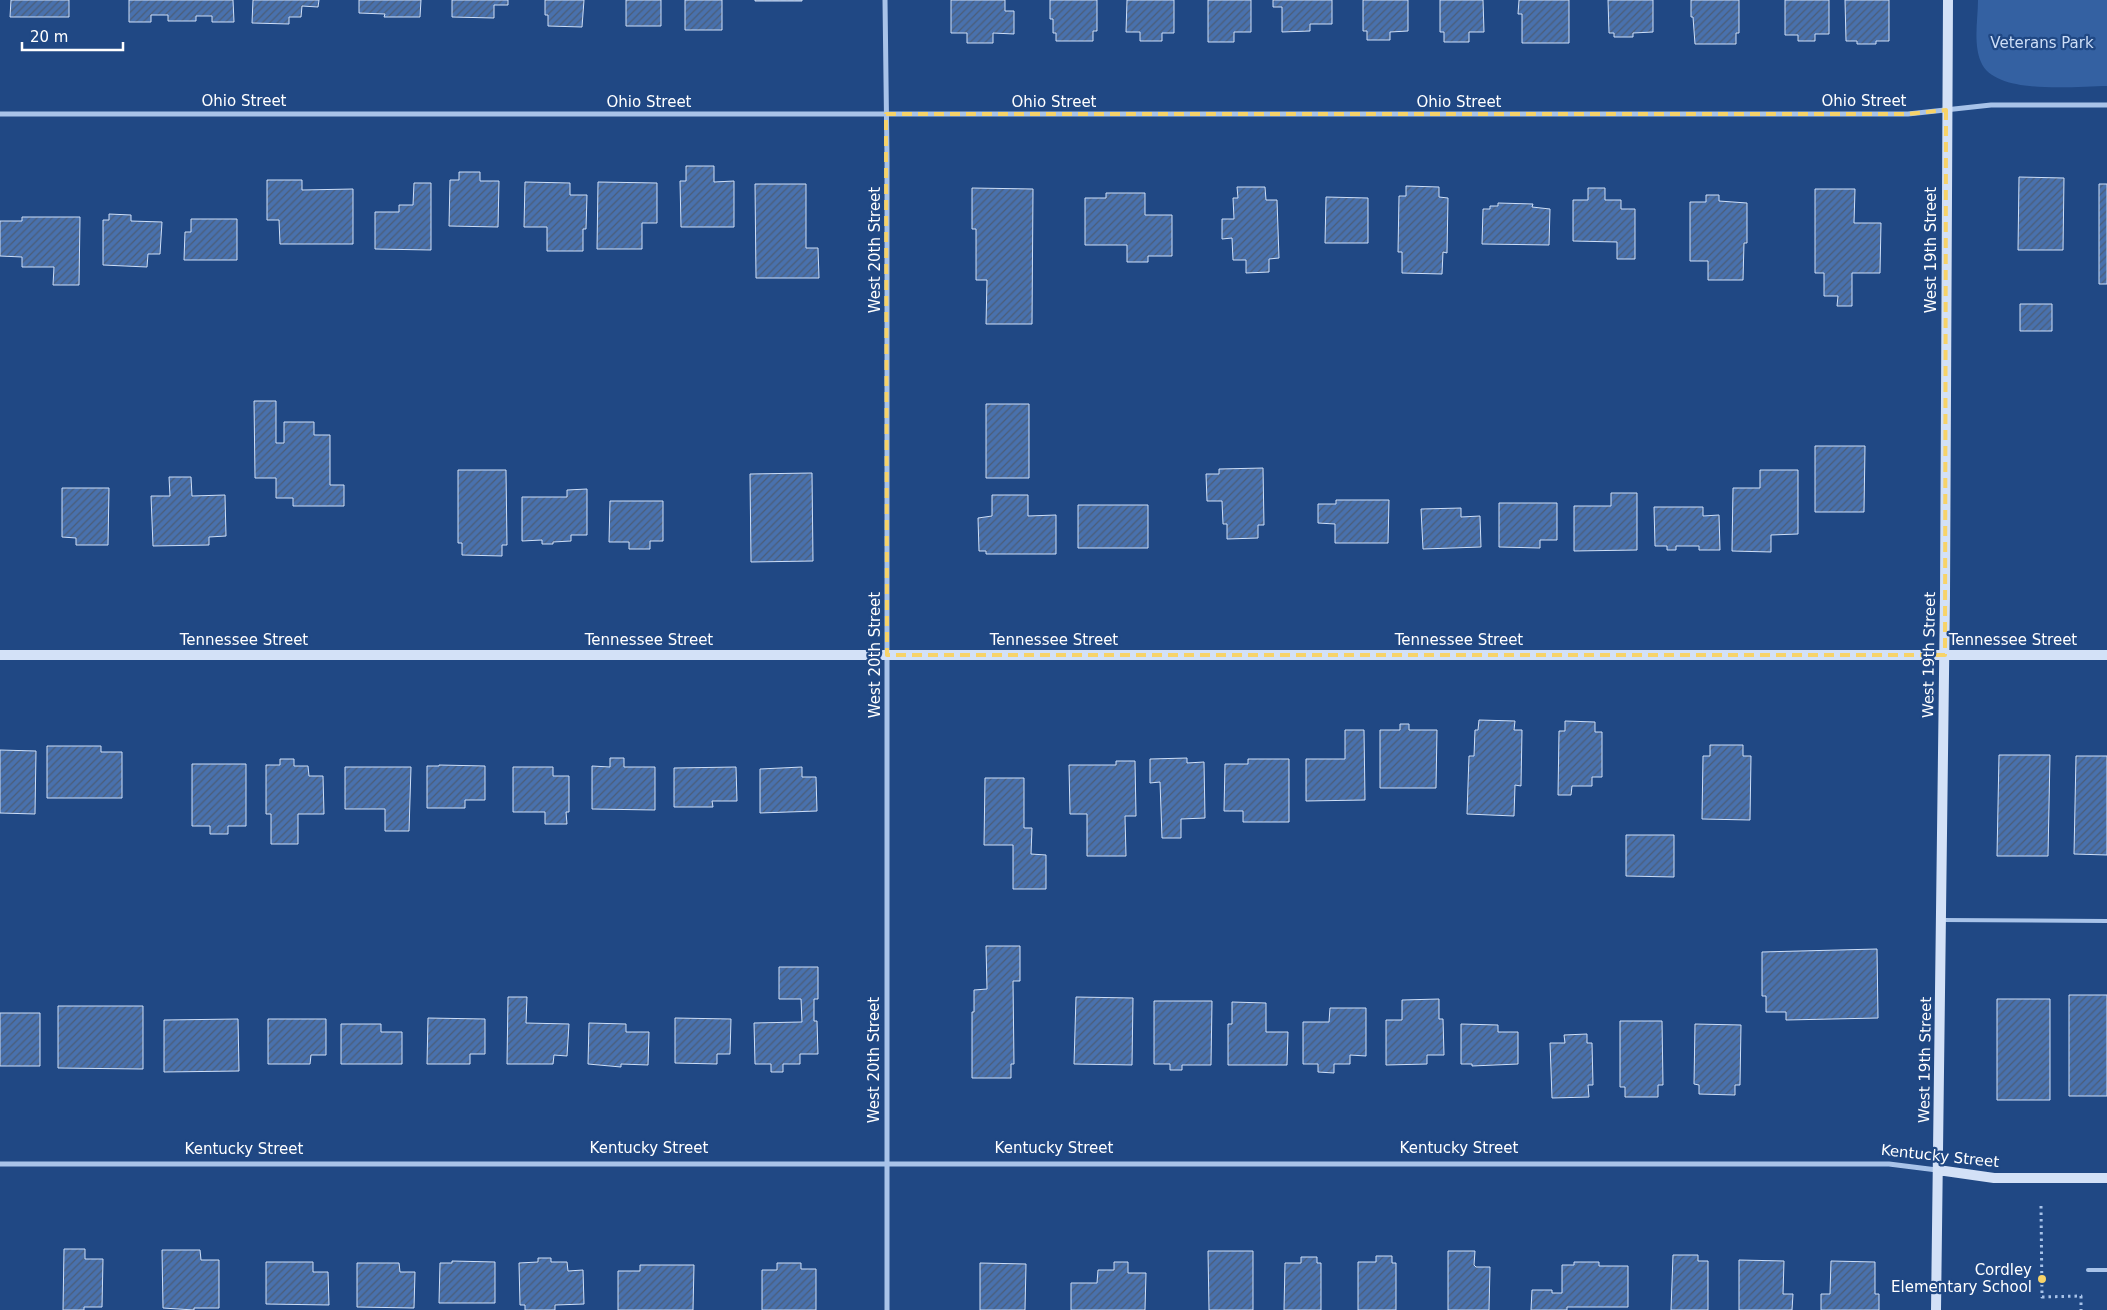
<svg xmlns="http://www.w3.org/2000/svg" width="2107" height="1310" font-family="'DejaVu Sans',sans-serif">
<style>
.green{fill:#3461a2}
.building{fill:url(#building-hatch);stroke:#cddef7}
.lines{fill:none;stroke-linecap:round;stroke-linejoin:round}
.path{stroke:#a8c3e9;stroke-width:3;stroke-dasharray:2.5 4;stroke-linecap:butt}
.lane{stroke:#a8c3e9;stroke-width:4}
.street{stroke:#a8c3e9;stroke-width:5}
.secondary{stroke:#d3e1f7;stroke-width:10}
.marked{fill:none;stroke:#f7d369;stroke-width:4;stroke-dasharray:10 6;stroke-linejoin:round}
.poi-dot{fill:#f7d369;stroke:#204884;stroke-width:2}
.labels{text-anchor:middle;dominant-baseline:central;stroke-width:4.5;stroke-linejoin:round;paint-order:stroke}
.park-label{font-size:15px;fill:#cddef7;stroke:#204884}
.street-label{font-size:15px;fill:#fff;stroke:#204884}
.poi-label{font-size:15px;fill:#fff;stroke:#204884;text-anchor:end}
</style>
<defs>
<pattern id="building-hatch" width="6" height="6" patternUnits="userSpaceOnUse" patternTransform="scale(1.25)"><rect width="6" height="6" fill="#4971ad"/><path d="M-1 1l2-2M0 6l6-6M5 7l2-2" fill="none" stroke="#4b5d78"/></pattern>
</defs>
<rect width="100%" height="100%" fill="#204884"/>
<path class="green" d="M 1978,0 L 2107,0 L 2107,86 C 2075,86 1995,96 1981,62 C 1973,44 1978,19 1978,0 Z"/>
<path class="building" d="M 11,0 L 69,0 L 69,17 L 10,17 Z
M 129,0 L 233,0 L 234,22 L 212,22 L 212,16 L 196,16 L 196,21 L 168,21 L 168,15 L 151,15 L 151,22 L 129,22 Z
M 253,0 L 319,0 L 318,7 L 302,6 L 301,17 L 289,17 L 289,24 L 252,23 Z
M 359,0 L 421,0 L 420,17 L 384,17 L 385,14 L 359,13 Z
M 452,0 L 508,0 L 508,5 L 494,5 L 494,18 L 452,17 Z
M 545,0 L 584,0 L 582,27 L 548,26 L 548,15 L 545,15 Z
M 626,0 L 661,0 L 661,26 L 626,26 Z
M 685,0 L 722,0 L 722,30 L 685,30 Z
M 755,0 L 802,0 L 802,1 L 755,1 Z
M 951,0 L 1005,0 L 1005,11 L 1014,11 L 1014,34 L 993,33 L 993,43 L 967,43 L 967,33 L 951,33 Z
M 1050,0 L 1097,0 L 1097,31 L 1093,31 L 1093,41 L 1056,41 L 1056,33 L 1053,33 L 1053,19 L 1050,19 Z
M 1127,0 L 1174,0 L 1174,33 L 1162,33 L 1162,41 L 1140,41 L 1140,32 L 1126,32 Z
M 1208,0 L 1251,0 L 1251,32 L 1234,32 L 1234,42 L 1208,42 Z
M 1273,0 L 1332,0 L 1332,24 L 1310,24 L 1310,31 L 1282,32 L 1282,7 L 1273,7 Z
M 1363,0 L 1408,0 L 1408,31 L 1390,32 L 1390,40 L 1367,40 L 1367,31 L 1363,31 Z
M 1440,0 L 1483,0 L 1484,32 L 1469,32 L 1469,42 L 1444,42 L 1444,32 L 1440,32 Z
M 1519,0 L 1569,0 L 1569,43 L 1522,43 L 1522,14 L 1518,14 Z
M 1608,0 L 1653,0 L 1653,32 L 1633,33 L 1633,37 L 1614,37 L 1614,33 L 1609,33 Z
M 1691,0 L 1739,0 L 1739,33 L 1736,33 L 1736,44 L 1695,44 L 1693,17 L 1691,17 Z
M 1785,0 L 1829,0 L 1829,34 L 1815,34 L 1815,41 L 1798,41 L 1798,35 L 1785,35 Z
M 1845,0 L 1889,0 L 1889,41 L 1876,41 L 1876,44 L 1857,44 L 1857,41 L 1846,41 Z
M 686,166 L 714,166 L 714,182 L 734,181 L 734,227 L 681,227 L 680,181 L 686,181 Z
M 459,172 L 480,172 L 480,181 L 499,181 L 498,227 L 449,226 L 450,180 L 459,180 Z
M 2019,177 L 2064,178 L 2063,250 L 2018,250 Z
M 267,180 L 302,180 L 302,190 L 353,189 L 353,244 L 280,244 L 279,220 L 267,220 Z
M 525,182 L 570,183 L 570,195 L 587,195 L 586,229 L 583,229 L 583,251 L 547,251 L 547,227 L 524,227 Z
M 598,182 L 657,183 L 657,223 L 642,223 L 642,249 L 597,249 Z
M 414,183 L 431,183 L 431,250 L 375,249 L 375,212 L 399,212 L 399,205 L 413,205 Z
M 755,184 L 806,184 L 806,248 L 818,248 L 819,278 L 756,278 Z
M 2099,184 L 2107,184 L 2107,284 L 2099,284 Z
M 1406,186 L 1439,187 L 1439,197 L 1448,198 L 1447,253 L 1443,252 L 1442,274 L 1402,273 L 1402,252 L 1398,252 L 1399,196 L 1406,196 Z
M 1237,187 L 1265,187 L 1266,200 L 1277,200 L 1279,258 L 1269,259 L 1269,272 L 1246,273 L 1246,260 L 1233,260 L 1232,238 L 1222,239 L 1222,219 L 1234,219 L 1233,198 L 1238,198 Z
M 972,188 L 1033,189 L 1032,324 L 986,324 L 987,280 L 976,280 L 976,229 L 972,229 Z
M 1588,188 L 1605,188 L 1605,200 L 1621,200 L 1621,209 L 1635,209 L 1635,259 L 1617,259 L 1617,242 L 1573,241 L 1573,200 L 1588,200 Z
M 1815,189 L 1855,189 L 1854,223 L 1881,223 L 1880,273 L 1852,273 L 1852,306 L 1837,306 L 1838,296 L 1824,296 L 1824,273 L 1815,273 Z
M 1106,193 L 1145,193 L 1145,215 L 1172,215 L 1172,256 L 1148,256 L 1148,262 L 1127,262 L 1127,245 L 1085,245 L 1085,198 L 1106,198 Z
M 1706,195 L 1719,195 L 1719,201 L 1747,203 L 1747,243 L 1744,243 L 1743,280 L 1708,280 L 1708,261 L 1690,261 L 1690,202 L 1706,202 Z
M 1326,197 L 1368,198 L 1368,243 L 1325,243 Z
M 1498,203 L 1533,204 L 1532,207 L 1550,209 L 1549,245 L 1482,244 L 1483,209 L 1490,209 L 1490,206 L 1498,206 Z
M 109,214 L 131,215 L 131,221 L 162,222 L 160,254 L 148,254 L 147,267 L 103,265 L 103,220 L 109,220 Z
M 22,217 L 80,217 L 79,285 L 53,285 L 54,267 L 22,267 L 22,257 L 0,256 L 0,221 L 22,221 Z
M 191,219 L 237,219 L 237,260 L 184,260 L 185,232 L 191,232 Z
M 2020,304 L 2052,304 L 2052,331 L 2020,331 Z
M 254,401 L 276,401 L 276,443 L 284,443 L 284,422 L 314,422 L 314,435 L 330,435 L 330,485 L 344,485 L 344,506 L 293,506 L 293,498 L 276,498 L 276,478 L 255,478 Z
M 986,404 L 1029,404 L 1029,478 L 986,478 Z
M 1815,446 L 1865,446 L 1864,512 L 1815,512 Z
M 1263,468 L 1264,525 L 1258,525 L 1258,538 L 1227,539 L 1227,524 L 1223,524 L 1222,501 L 1207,501 L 1206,474 L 1219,474 L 1219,469 Z
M 458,470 L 506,470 L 507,545 L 502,545 L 502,556 L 462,555 L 462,543 L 458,543 Z
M 1760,470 L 1798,470 L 1798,534 L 1771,535 L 1771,552 L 1732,551 L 1733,488 L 1760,488 Z
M 812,473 L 813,561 L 751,562 L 750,474 Z
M 169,477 L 191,477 L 192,496 L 225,495 L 226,536 L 209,537 L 209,545 L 153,546 L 151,496 L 170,496 Z
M 62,488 L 109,488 L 108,545 L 76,545 L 76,538 L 62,537 Z
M 587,489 L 587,535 L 571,535 L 571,541 L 553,542 L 553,544 L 542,544 L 542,540 L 522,541 L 522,497 L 567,497 L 567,490 Z
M 1611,493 L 1637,493 L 1637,550 L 1574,551 L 1574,506 L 1611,506 Z
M 992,495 L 1028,495 L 1028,516 L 1056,515 L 1056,554 L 986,554 L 986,551 L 979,551 L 978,518 L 992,516 Z
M 1336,500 L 1389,500 L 1388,543 L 1335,543 L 1335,524 L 1318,523 L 1318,504 L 1336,504 Z
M 610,501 L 663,501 L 663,541 L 650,541 L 650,549 L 629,549 L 629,542 L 609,542 Z
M 1499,503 L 1557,503 L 1557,540 L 1540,540 L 1540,548 L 1499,547 Z
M 1078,505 L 1148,505 L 1148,548 L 1078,548 Z
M 1654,507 L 1703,507 L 1703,516 L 1719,515 L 1720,550 L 1699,550 L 1699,546 L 1676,546 L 1676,550 L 1667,550 L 1667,546 L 1655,546 Z
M 1461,508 L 1461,517 L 1480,516 L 1481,547 L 1423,549 L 1421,509 Z
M 1479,720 L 1515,721 L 1514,730 L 1522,730 L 1521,786 L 1515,785 L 1514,816 L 1467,814 L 1469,756 L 1474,756 L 1475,730 L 1478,730 Z
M 1565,721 L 1595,722 L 1595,732 L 1602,732 L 1602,777 L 1592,777 L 1592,786 L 1572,786 L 1571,795 L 1558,795 L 1559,731 L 1565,731 Z
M 1400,724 L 1409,724 L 1409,730 L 1437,730 L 1436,788 L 1380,788 L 1380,730 L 1400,730 Z
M 1345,730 L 1364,730 L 1365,800 L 1306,801 L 1306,759 L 1345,759 Z
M 1710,745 L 1743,745 L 1743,756 L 1751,756 L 1750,820 L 1702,819 L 1703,756 L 1710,756 Z
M 47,746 L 101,746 L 101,752 L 122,752 L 122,798 L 47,798 Z
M 0,750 L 36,751 L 35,814 L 0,813 Z
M 1999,755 L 2050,755 L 2048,856 L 1997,856 Z
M 2076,756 L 2107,756 L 2107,855 L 2074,854 Z
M 610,758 L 624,758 L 624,767 L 655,767 L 655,810 L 592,809 L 592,766 L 610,767 Z
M 1187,758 L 1187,763 L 1204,762 L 1205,818 L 1181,819 L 1181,838 L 1162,838 L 1160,782 L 1150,783 L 1150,759 Z
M 280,759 L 294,759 L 294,766 L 308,766 L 309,776 L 323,776 L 324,814 L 298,814 L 298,844 L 271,844 L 271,814 L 266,814 L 266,765 L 280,765 Z
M 1248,759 L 1289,759 L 1289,822 L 1243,822 L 1243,811 L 1224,811 L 1225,764 L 1248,764 Z
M 1116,761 L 1135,761 L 1136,816 L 1125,816 L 1126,856 L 1087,856 L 1087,814 L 1070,814 L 1069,765 L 1116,765 Z
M 192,764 L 246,764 L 246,826 L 228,826 L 228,834 L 210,834 L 210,826 L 192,826 Z
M 439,765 L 485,766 L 485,800 L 465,800 L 465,808 L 427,808 L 427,766 L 439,766 Z
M 345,767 L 411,767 L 409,831 L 385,831 L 385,809 L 345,809 Z
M 513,767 L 553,767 L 553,776 L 569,776 L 569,812 L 566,812 L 567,824 L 545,824 L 545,812 L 513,812 Z
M 736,767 L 737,801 L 712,801 L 713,807 L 674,807 L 674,768 Z
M 802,767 L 802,777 L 816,777 L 817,811 L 760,813 L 760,769 Z
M 985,778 L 1024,778 L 1024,828 L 1032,828 L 1031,854 L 1046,855 L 1046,889 L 1013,889 L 1013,845 L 984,845 Z
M 1626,835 L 1674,835 L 1674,877 L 1626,876 Z
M 986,946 L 1020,946 L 1020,981 L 1013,981 L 1014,1064 L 1011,1064 L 1011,1078 L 972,1078 L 972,1012 L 974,1012 L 974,990 L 987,989 Z
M 1877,949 L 1878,1018 L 1786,1020 L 1786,1012 L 1766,1012 L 1766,996 L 1762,996 L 1762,952 Z
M 779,967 L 818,967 L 818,999 L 814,999 L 814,1021 L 817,1021 L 818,1054 L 800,1054 L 800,1064 L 783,1064 L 783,1072 L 771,1072 L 771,1064 L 755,1064 L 754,1023 L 802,1022 L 801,999 L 779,999 Z
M 2069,995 L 2107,995 L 2107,1096 L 2069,1096 Z
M 508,997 L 527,997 L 526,1023 L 569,1024 L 567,1056 L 554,1055 L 553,1064 L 507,1064 Z
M 1076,997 L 1133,998 L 1132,1065 L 1074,1064 Z
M 1439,999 L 1439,1019 L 1443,1019 L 1444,1055 L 1427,1055 L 1427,1064 L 1386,1065 L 1386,1020 L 1402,1020 L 1402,1000 Z
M 1997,999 L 2050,999 L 2050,1100 L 1997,1100 Z
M 1154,1001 L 1212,1001 L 1211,1065 L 1182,1065 L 1182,1070 L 1170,1070 L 1170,1064 L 1154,1064 Z
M 1232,1002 L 1266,1003 L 1266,1032 L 1288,1032 L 1287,1065 L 1228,1065 L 1228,1024 L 1232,1024 Z
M 58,1006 L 143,1006 L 143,1069 L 58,1068 Z
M 1330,1008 L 1366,1008 L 1366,1056 L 1350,1055 L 1350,1064 L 1334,1064 L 1334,1073 L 1318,1072 L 1318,1064 L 1303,1064 L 1303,1022 L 1329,1022 Z
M 0,1013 L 40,1013 L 40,1066 L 0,1066 Z
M 428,1018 L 485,1019 L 485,1054 L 470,1054 L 470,1064 L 427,1064 Z
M 675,1018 L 731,1019 L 730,1054 L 717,1054 L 717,1064 L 675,1063 Z
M 238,1019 L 239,1071 L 164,1072 L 164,1020 Z
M 268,1019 L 326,1019 L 326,1055 L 311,1055 L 310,1064 L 268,1064 Z
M 1620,1021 L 1662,1021 L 1663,1085 L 1658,1085 L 1658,1097 L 1625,1097 L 1625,1087 L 1620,1087 Z
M 589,1023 L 626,1024 L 626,1032 L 649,1032 L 648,1065 L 621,1064 L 621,1067 L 588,1064 Z
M 341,1024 L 381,1024 L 381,1032 L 402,1032 L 402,1064 L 341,1064 Z
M 1461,1024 L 1498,1025 L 1498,1032 L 1518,1032 L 1518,1064 L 1472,1066 L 1472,1064 L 1461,1064 Z
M 1695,1024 L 1741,1025 L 1740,1085 L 1735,1085 L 1735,1095 L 1699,1094 L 1699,1085 L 1694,1084 Z
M 1587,1034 L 1587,1043 L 1592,1043 L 1593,1085 L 1588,1085 L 1589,1097 L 1552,1098 L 1550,1043 L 1565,1043 L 1564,1035 Z
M 64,1249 L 85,1249 L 85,1259 L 103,1259 L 102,1307 L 84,1307 L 84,1310 L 63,1310 Z
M 162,1250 L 200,1250 L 201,1260 L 219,1260 L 219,1308 L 194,1308 L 194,1310 L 163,1308 Z
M 1208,1251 L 1253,1251 L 1253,1310 L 1209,1310 Z
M 1448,1251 L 1475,1251 L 1474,1265 L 1476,1267 L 1490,1267 L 1489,1310 L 1448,1310 Z
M 1673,1255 L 1698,1255 L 1698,1261 L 1708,1261 L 1708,1310 L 1671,1310 Z
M 1376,1256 L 1392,1256 L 1392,1263 L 1396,1263 L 1396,1310 L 1358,1310 L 1358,1262 L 1376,1262 Z
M 1301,1257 L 1317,1257 L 1317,1263 L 1321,1263 L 1321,1310 L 1284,1310 L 1285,1263 L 1301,1263 Z
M 538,1258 L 551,1258 L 551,1262 L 567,1262 L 568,1271 L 583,1270 L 584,1304 L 555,1305 L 555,1310 L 525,1310 L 525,1305 L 520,1305 L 519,1263 L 538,1262 Z
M 1739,1260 L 1784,1261 L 1783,1294 L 1793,1294 L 1792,1310 L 1739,1310 Z
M 452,1261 L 495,1262 L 495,1303 L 439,1303 L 440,1263 L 452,1263 Z
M 1831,1261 L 1875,1262 L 1875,1294 L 1879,1294 L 1879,1310 L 1821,1310 L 1821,1294 L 1830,1294 Z
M 266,1262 L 313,1262 L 313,1272 L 328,1272 L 329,1305 L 266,1304 Z
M 1114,1262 L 1128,1262 L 1128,1273 L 1146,1273 L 1145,1310 L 1071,1310 L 1071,1283 L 1097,1283 L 1098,1270 L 1114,1270 Z
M 1574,1262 L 1599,1262 L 1599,1266 L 1628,1266 L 1628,1307 L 1567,1307 L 1567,1310 L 1531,1310 L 1532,1290 L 1552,1290 L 1552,1293 L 1562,1293 L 1562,1265 L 1574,1265 Z
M 357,1263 L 399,1263 L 400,1272 L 415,1272 L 414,1308 L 357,1307 Z
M 777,1263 L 801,1263 L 801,1269 L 816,1269 L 816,1310 L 762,1310 L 762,1270 L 777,1270 Z
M 980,1263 L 1026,1264 L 1025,1310 L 980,1310 Z
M 640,1265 L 694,1265 L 693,1310 L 618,1310 L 618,1271 L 640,1271 Z"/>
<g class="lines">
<path class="path" d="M 2041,1206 L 2042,1297 L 2081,1296 L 2081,1310"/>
<path class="lane" d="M 1942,920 L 2107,921
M 2088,1270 L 2107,1270"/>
<path class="street" d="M 885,0 L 887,158 L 887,1310
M 0,114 L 1908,114 L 1991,105 L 2107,105
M 0,1164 L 1889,1164 L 1937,1170"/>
<path class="secondary" d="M 0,655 L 2107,655
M 1938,1170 L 1994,1178 L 2107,1178
M 1936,1310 L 1945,595 L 1948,0"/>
</g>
<path class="marked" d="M 1946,110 L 1945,655 L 887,655 L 886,114 L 1908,114 Z"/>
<circle class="poi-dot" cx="2042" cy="1279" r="5"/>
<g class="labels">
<g class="park-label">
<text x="2042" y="43">Veterans Park</text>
</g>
<g class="street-label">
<text x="244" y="101">Ohio Street</text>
<text x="1864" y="101">Ohio Street</text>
<text x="649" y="102">Ohio Street</text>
<text x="1054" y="102">Ohio Street</text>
<text x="1459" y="102">Ohio Street</text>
<text transform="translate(875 250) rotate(-90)">West 20th Street</text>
<text transform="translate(1931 250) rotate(-90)">West 19th Street</text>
<text x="244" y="640">Tennessee Street</text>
<text x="649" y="640">Tennessee Street</text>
<text x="1054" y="640">Tennessee Street</text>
<text x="1459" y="640">Tennessee Street</text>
<text x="2013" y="640">Tennessee Street</text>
<text transform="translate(875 655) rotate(-90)">West 20th Street</text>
<text transform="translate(1929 655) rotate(-89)">West 19th Street</text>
<text transform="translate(874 1060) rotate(-90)">West 20th Street</text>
<text transform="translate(1925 1060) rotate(-89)">West 19th Street</text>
<text x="649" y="1148">Kentucky Street</text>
<text x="1054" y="1148">Kentucky Street</text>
<text x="1459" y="1148">Kentucky Street</text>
<text x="244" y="1149">Kentucky Street</text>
<text transform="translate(1940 1156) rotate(6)">Kentucky Street</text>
</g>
<g class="poi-label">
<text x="2032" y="1270">Cordley<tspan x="2032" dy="17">Elementary School</tspan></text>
</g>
</g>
<path d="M22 42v8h101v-8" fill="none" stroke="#ffffff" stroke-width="2.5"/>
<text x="30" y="42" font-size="15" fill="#ffffff" stroke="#204884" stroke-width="4" paint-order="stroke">20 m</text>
</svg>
